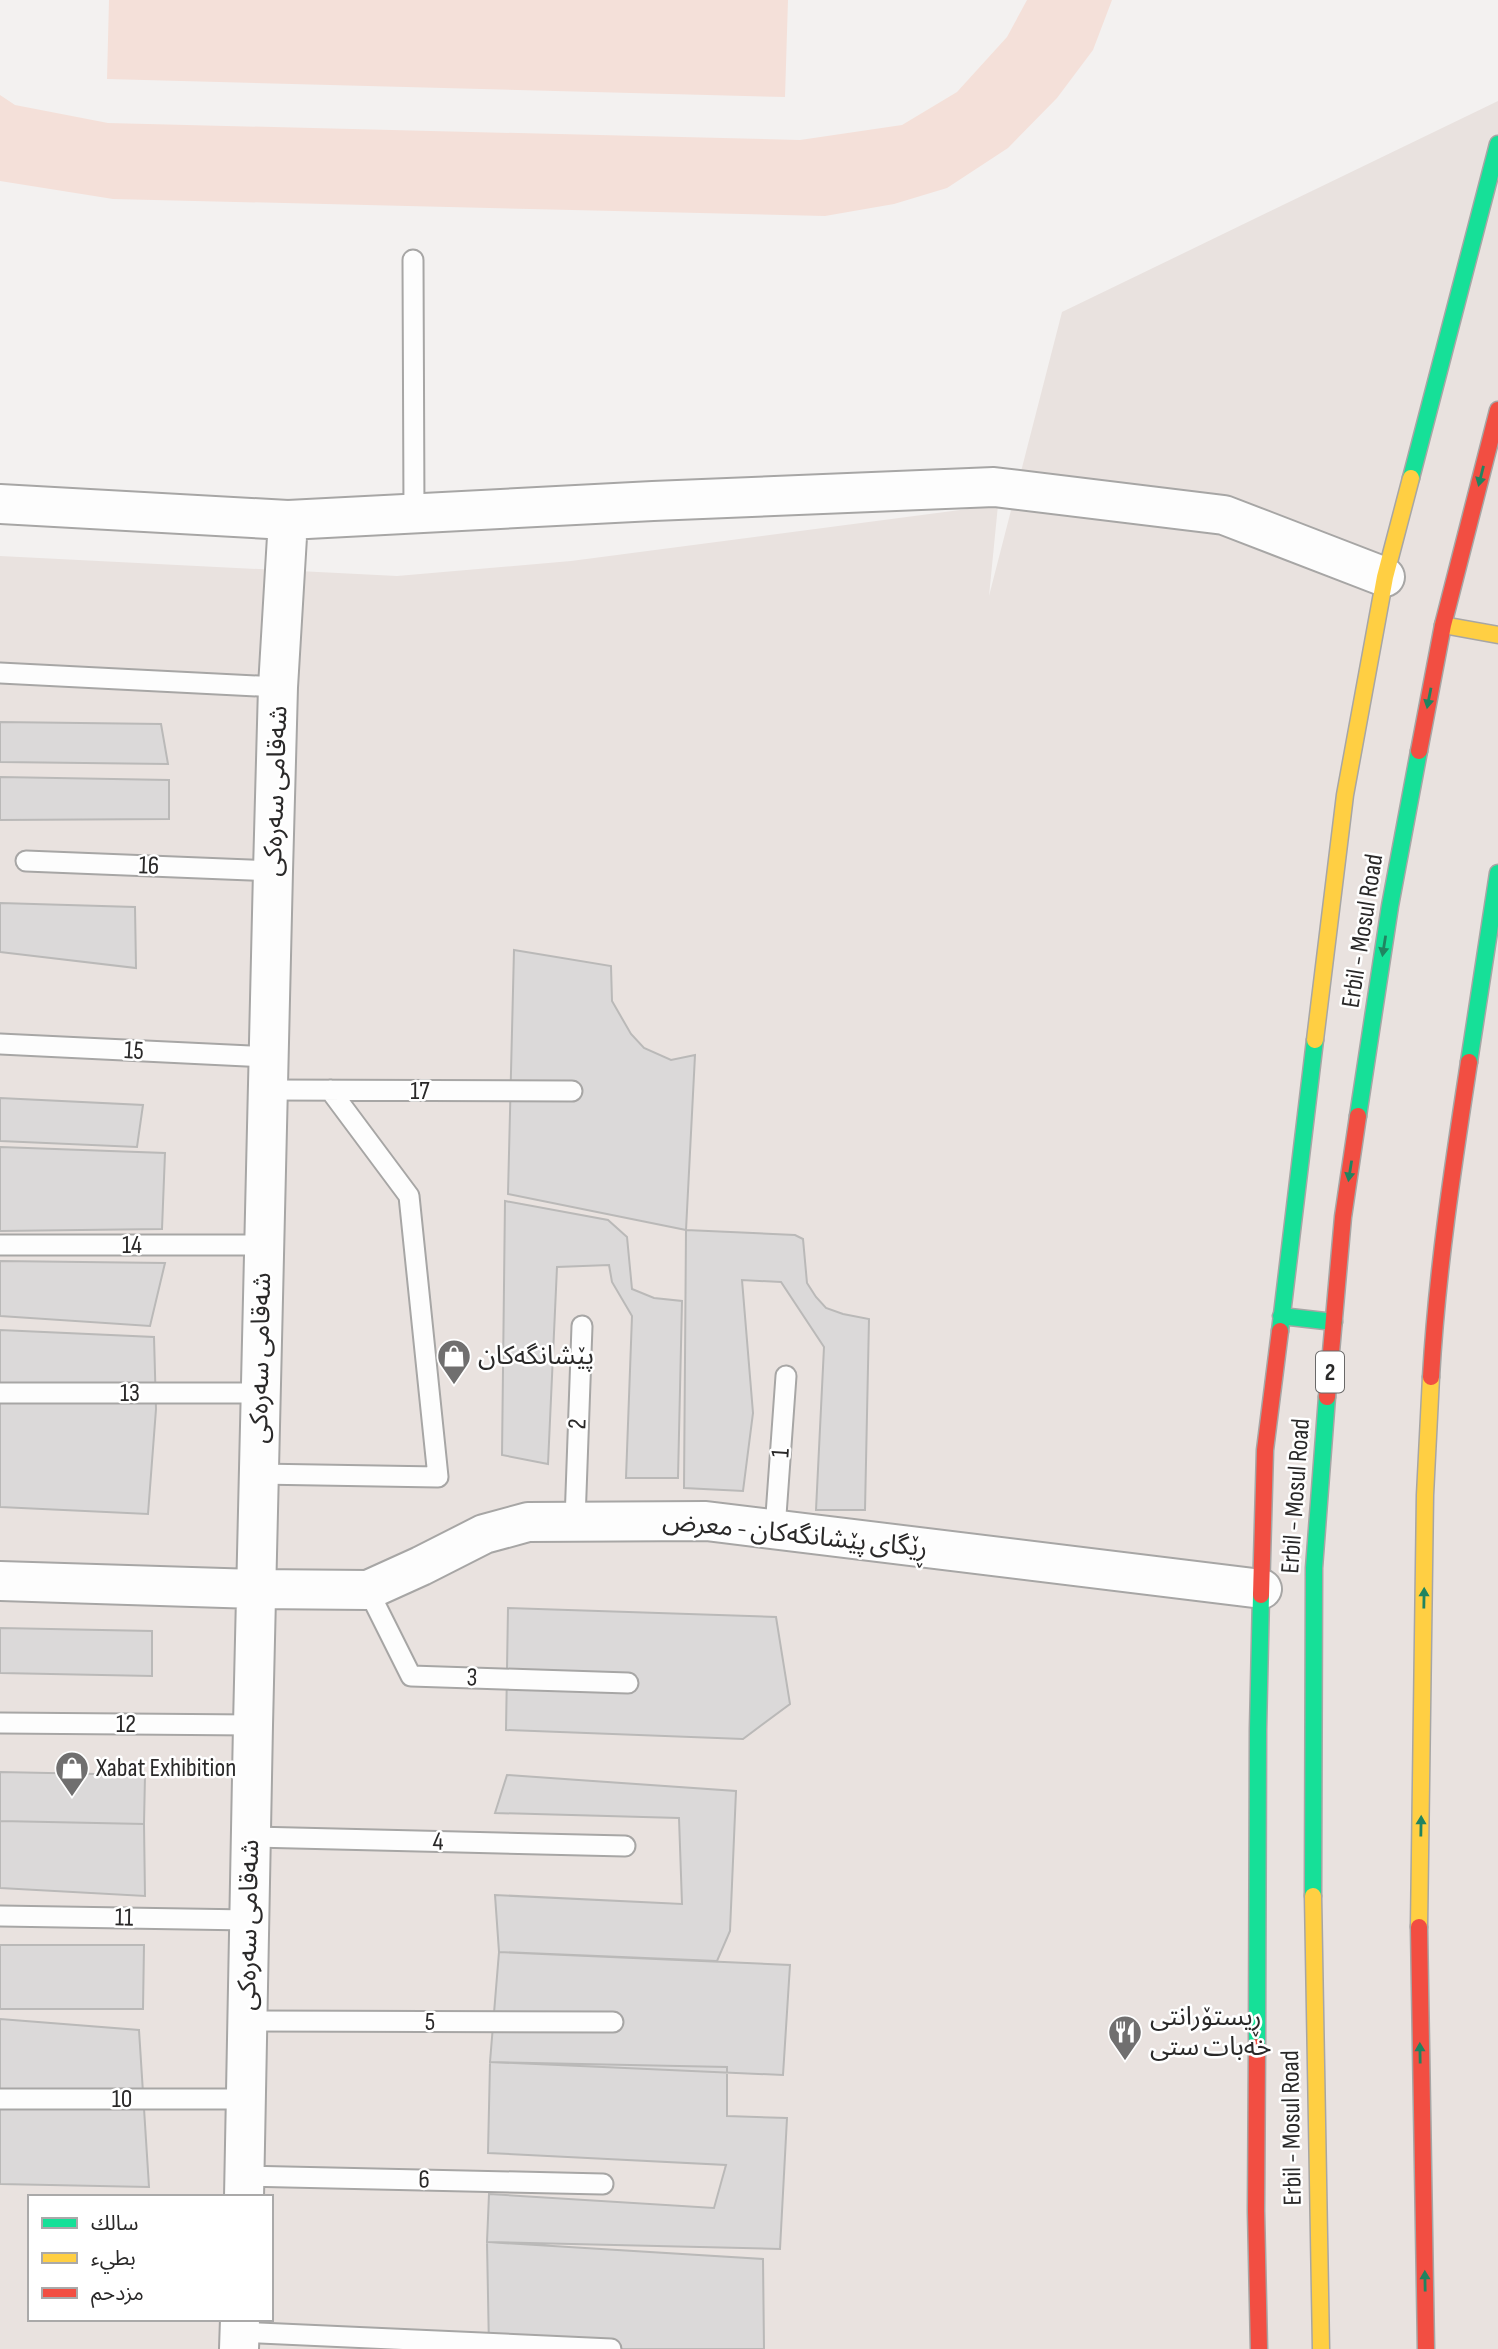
<svg xmlns="http://www.w3.org/2000/svg" width="1498" height="2349" font-family="'Sofia Sans Condensed','Noto Sans Arabic',sans-serif">
<style>
.built{fill:#e9e2df;fill-rule:evenodd}
.green{fill:#f4e0d9}
.building{fill:#dbd9d9;stroke:#bab9b8;stroke-width:2}
.lines{fill:none;stroke-linecap:round;stroke-linejoin:round}
.lane-casing{stroke:#a7a6a5;stroke-width:23}
.street-casing{stroke:#a7a6a5;stroke-width:42}
.fast-casing{stroke:#a7a6a5;stroke-width:19}
.slow-casing{stroke:#a7a6a5;stroke-width:19}
.jam-casing{stroke:#a7a6a5;stroke-width:19}
.lane{stroke:#fdfdfd;stroke-width:19}
.street{stroke:#fdfdfd;stroke-width:38}
.fast{stroke:#16e098;stroke-width:16}
.slow{stroke:#ffcf43;stroke-width:16}
.jam{stroke:#f24e42;stroke-width:16}
.oneway{fill:#208460}
.labels{text-anchor:middle;dominant-baseline:central;stroke-width:5;stroke-linejoin:round;paint-order:stroke}
.shield{fill:#fff;stroke:#6a6969;stroke-width:2}
.shield-label{font-size:24px;font-weight:bold;fill:#2a2929}
.street-label{font-size:26px;fill:#2a2929;stroke:#fff}
.poi-label{font-size:26px;fill:#2a2929;stroke:#fff;text-anchor:start}
</style>
<rect width="100%" height="100%" fill="#f3f1f0"/>
<path class="built" d="M 1498,101 L 1498,2349 L 0,2349 L 0,556 L 397,576 L 571,561 L 998,505 L 989,596 L 1062,312 ZM 30,2197 L 271,2197 L 271,2319 L 30,2319 Z"/>
<path class="green" d="M 109,0 L 788,0 L 785,97 L 107,79 Z
M 1027,0 L 1112,0 L 1093,50 L 1057,98 L 1008,148 L 947,188 L 894,204 L 825,216 L 113,199 L 0,181 L 0,95 L 15,105 L 108,123 L 800,140 L 902,125 L 957,92 L 1007,37 Z"/>
<path class="building" d="M 0,722 L 161,724 L 168,764 L 0,762 Z
M 0,777 L 169,780 L 169,819 L 0,820 Z
M 0,903 L 135,907 L 136,968 L 0,952 Z
M 514,950 L 611,966 L 612,1001 L 631,1034 L 644,1048 L 671,1060 L 695,1055 L 686,1230 L 508,1194 Z
M 0,1098 L 143,1105 L 137,1147 L 0,1141 Z
M 0,1147 L 165,1153 L 162,1229 L 0,1231 Z
M 505,1201 L 608,1220 L 627,1237 L 632,1289 L 654,1298 L 682,1301 L 678,1478 L 626,1478 L 632,1316 L 612,1282 L 609,1265 L 557,1267 L 548,1464 L 502,1455 Z
M 686,1230 L 795,1235 L 803,1239 L 807,1283 L 816,1297 L 826,1308 L 843,1314 L 869,1319 L 865,1510 L 816,1510 L 824,1347 L 781,1282 L 742,1280 L 753,1413 L 743,1491 L 684,1488 Z
M 0,1261 L 165,1263 L 150,1326 L 0,1316 Z
M 0,1330 L 154,1337 L 156,1409 L 148,1514 L 0,1507 Z
M 508,1608 L 776,1617 L 790,1704 L 743,1739 L 506,1730 Z
M 0,1628 L 152,1631 L 152,1676 L 0,1673 Z
M 0,1772 L 145,1775 L 144,1824 L 0,1821 Z
M 507,1775 L 736,1791 L 730,1931 L 717,1961 L 499,1952 L 495,1895 L 682,1904 L 679,1818 L 495,1813 Z
M 0,1821 L 144,1824 L 145,1896 L 0,1888 Z
M 0,1945 L 144,1945 L 143,2009 L 0,2009 Z
M 499,1952 L 790,1965 L 783,2075 L 490,2062 Z
M 0,2019 L 139,2030 L 149,2187 L 0,2184 Z
M 490,2062 L 727,2067 L 727,2116 L 787,2118 L 780,2249 L 487,2242 L 489,2194 L 714,2208 L 726,2165 L 488,2153 Z
M 487,2242 L 763,2259 L 764,2349 L 489,2349 Z"/>
<g class="lines">
<g class="lane-casing">
<path id="lane" d="M 413,260 L 414,513
M 0,673 L 278,687
M 26,861 L 273,871
M 0,1044 L 269,1057
M 268,1090 L 572,1091
M 0,1245 L 264,1245
M 0,1393 L 260,1393
M 258,1474 L 438,1477 L 409,1196 L 330,1090
M 575,1521 L 582,1326
M 775,1529 L 786,1376
M 368,1590 L 411,1676 L 628,1683
M 0,1723 L 253,1725
M 251,1837 L 625,1846
M 0,1916 L 249,1920
M 246,2021 L 613,2022
M 0,2099 L 245,2099
M 245,2176 L 603,2184
M 239,2332 L 611,2349"/>
</g>
<g class="street-casing">
<path id="street" d="M 0,504 L 288,520 L 653,501 L 994,487 L 1224,515 L 1385,577
M 0,1581 L 256,1589 L 368,1590 L 421,1566 L 484,1534 L 528,1522 L 706,1521 L 1262,1589
M 244,2197 L 253,1725 L 273,871 L 278,687 L 288,520
M 239,2349 L 240,2319"/>
</g>
<g class="fast-casing">
<path id="fast" d="M 1411,478 L 1498,144
M 1469,1062 L 1498,873
M 1358,1116 L 1390,906 L 1419,751
M 1281,1316 L 1334,1322
M 1280,1331 L 1315,1040
M 1313,1896 L 1314,1568 L 1327,1397
M 1257,2047 L 1258,1729 L 1261,1595"/>
</g>
<g class="slow-casing">
<path id="slow" d="M 1443,625 L 1498,635
M 1315,1040 L 1345,795 L 1385,577 L 1411,478
M 1313,1896 L 1321,2349
M 1419,1927 L 1425,1495 L 1431,1377"/>
</g>
<g class="jam-casing">
<path id="jam" d="M 1419,751 L 1443,625 L 1498,410
M 1431,1377 C 1437,1271 1453,1166 1469,1062
M 1327,1397 L 1343,1217 L 1358,1116
M 1261,1595 L 1265,1450 L 1280,1331
M 1419,1927 L 1426,2349
M 1257,2047 L 1256,2211 L 1259,2349"/>
</g>
<use href="#lane" class="lane"/>
<use href="#street" class="street"/>
<use href="#fast" class="fast"/>
<use href="#slow" class="slow"/>
<use href="#jam" class="jam"/>
</g>
<defs><path id="oneway-solid" d="M-6-.8H1V-3.2L6.5 0L1 3.2V.8H-6Z" transform="scale(1.75)"/></defs>
<g class="oneway">
<use href="#oneway-solid" transform="translate(1481 476) rotate(104)"/>
<use href="#oneway-solid" transform="translate(1429 698) rotate(101)"/>
<use href="#oneway-solid" transform="translate(1384 946) rotate(99)"/>
<use href="#oneway-solid" transform="translate(1350 1171) rotate(99)"/>
<use href="#oneway-solid" transform="translate(1424 1598) rotate(-89)"/>
<use href="#oneway-solid" transform="translate(1421 1826) rotate(-89)"/>
<use href="#oneway-solid" transform="translate(1420 2053) rotate(-91)"/>
<use href="#oneway-solid" transform="translate(1425 2281) rotate(-91)"/>
</g>
<defs>
<g id="shop-pin" transform="scale(1.75)"><path d="M0 17L-7.5 6A9.5 9.5 0 1 1 7.5 6Z" fill="#706f6f" stroke="#fff"/><path d="M-5-2.5h2.3a2.7 3.5 0 0 1 5.4 0H5L5.5 6h-11ZM-1.5-2.5h3a1.5 2.3 0 0 0-3 0Z" fill="#fff"/></g>
<g id="restaurant-pin" transform="scale(1.75)"><path d="M0 17L-7.5 6A9.5 9.5 0 1 1 7.5 6Z" fill="#706f6f" stroke="#fff"/><path d="M-5-6h1v4h1v-4h1v4h1v-4h1v5L-1.5 .5V6h-2V.5L-5-1ZM5-6V6H3V1.5H1.5Q1.5-4 5-6Z" fill="#fff"/></g>
</defs>
<g fill-rule="evenodd">
<use href="#shop-pin" x="454" y="1356"/>
<use href="#shop-pin" x="72" y="1768"/>
<use href="#restaurant-pin" x="1125" y="2032"/>
</g>
<g class="labels">
<rect class="shield" x="1316" y="1351.5" width="28" height="41" rx="5"/>
<g class="shield-label">
<text x="1330" y="1372">2</text>
</g>
<g class="street-label">
<text transform="translate(276 791) rotate(-88)">شەقامی سەرەکی</text>
<text transform="translate(149 866) rotate(2)">16</text>
<text transform="translate(1363 931) rotate(-81)">Erbil - Mosul Road</text>
<text transform="translate(134 1051) rotate(3)">15</text>
<text x="420" y="1091">17</text>
<text x="132" y="1245">14</text>
<text transform="translate(261 1358) rotate(-89)">شەقامی سەرەکی</text>
<text x="130" y="1393">13</text>
<text transform="translate(578 1424) rotate(-88)">2</text>
<text transform="translate(781 1453) rotate(-86)">1</text>
<text transform="translate(1296 1496) rotate(-86)">Erbil - Mosul Road</text>
<text transform="translate(795 1535) rotate(6)">ڕێگای پێشانگەکان - معرض</text>
<text transform="translate(472 1678) rotate(2)">3</text>
<text x="126" y="1724">12</text>
<text transform="translate(438 1842) rotate(1)">4</text>
<text transform="translate(124 1918) rotate(1)">11</text>
<text transform="translate(249 1925) rotate(-89)">شەقامی سەرەکی</text>
<text x="430" y="2022">5</text>
<text x="122" y="2099">10</text>
<text transform="translate(1292 2128) rotate(-91)">Erbil - Mosul Road</text>
<text transform="translate(424 2180) rotate(1)">6</text>
</g>
<g class="poi-label">
<text x="478" y="1356">پێشانگەکان</text>
<text x="96" y="1768">Xabat Exhibition</text>
<text x="1150" y="2017">ڕیستۆرانتی<tspan x="1150" dy="30">خەبات ستی</tspan></text>
</g>
</g>
<rect x="28" y="2195" width="245" height="126" fill="#ffffff" stroke="#aaa9a9" stroke-width="2"/>
<rect x="42" y="2218" width="35" height="10" fill="#16e098" stroke="#aaa9a9" stroke-width="2"/>
<text x="91" y="2230" font-size="21" fill="#2a2929">سالك</text>
<rect x="42" y="2253" width="35" height="10" fill="#ffcf43" stroke="#aaa9a9" stroke-width="2"/>
<text x="91" y="2265" font-size="21" fill="#2a2929">بطيء</text>
<rect x="42" y="2288" width="35" height="10" fill="#f24e42" stroke="#aaa9a9" stroke-width="2"/>
<text x="91" y="2300" font-size="21" fill="#2a2929">مزدحم</text>
</svg>
